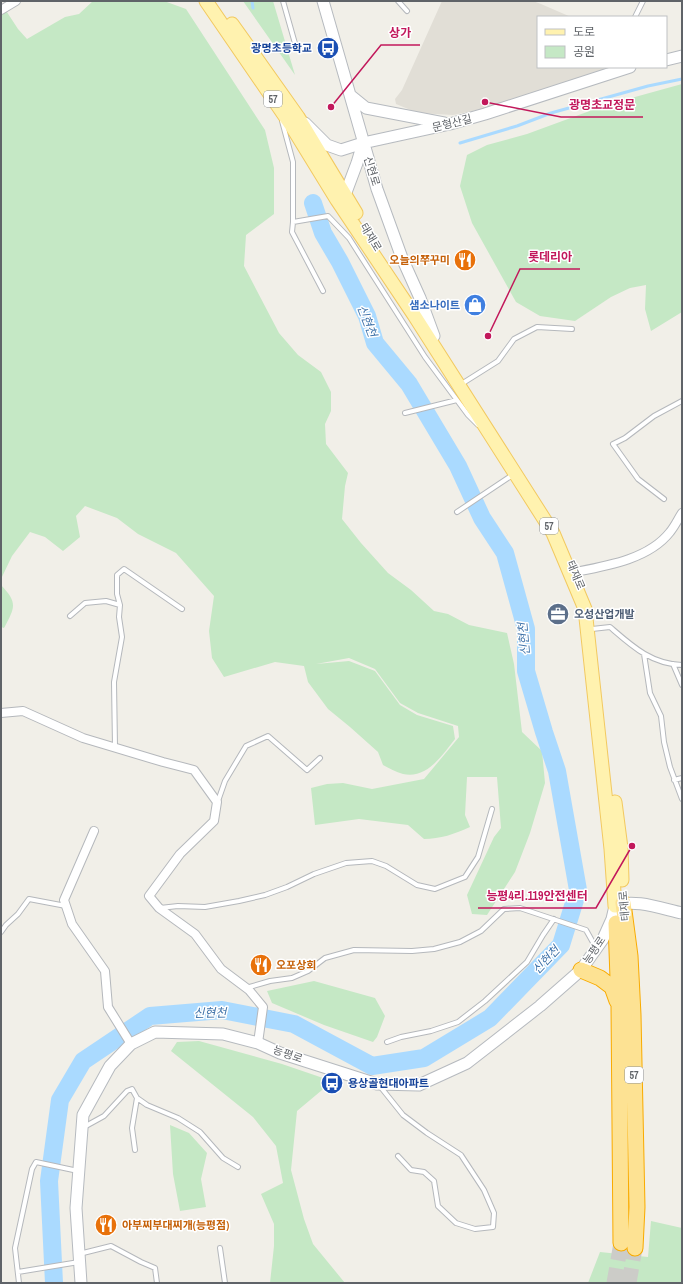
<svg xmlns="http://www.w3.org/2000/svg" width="683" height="1284" font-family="'Archivo Narrow','Noto Sans KR',sans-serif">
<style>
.education{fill:#e1ded6}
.green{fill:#c5e8c5}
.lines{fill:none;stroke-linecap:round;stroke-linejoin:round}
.stream{stroke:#aadaff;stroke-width:3}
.river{stroke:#aadaff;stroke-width:18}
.highway-tunnel{stroke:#ccccc8;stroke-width:15;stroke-dasharray:15 8;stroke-linecap:butt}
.lane-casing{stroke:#b5b8bc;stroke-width:6}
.street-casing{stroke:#b5b8bc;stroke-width:10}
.secondary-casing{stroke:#b6babf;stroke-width:13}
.primary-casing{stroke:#f2c960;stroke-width:15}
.highway-casing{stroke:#f9ab00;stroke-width:17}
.lane{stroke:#fff;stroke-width:4}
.street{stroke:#fff;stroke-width:8}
.secondary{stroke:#fff;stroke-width:11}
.primary{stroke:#fff2af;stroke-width:13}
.highway{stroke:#fde293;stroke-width:15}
.labels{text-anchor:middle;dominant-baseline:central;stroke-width:3;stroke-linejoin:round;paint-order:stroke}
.shield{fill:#fff;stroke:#8f9295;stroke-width:1}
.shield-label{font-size:10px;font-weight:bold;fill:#5f6368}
.transit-label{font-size:11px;font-weight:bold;fill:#164399;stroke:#fff;text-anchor:end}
.street-label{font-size:11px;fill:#5f6368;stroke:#fff}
.food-label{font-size:11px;font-weight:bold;fill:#c56008;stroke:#fff;text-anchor:start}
.shop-label{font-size:11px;font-weight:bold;fill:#366cbe;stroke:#fff;text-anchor:end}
.service-label{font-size:11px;font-weight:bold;fill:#4e5e75;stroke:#fff;text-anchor:start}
.water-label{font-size:12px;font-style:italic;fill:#4174aa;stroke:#fff}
.leader{fill:none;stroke:#c2185b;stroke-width:1.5}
.callout-dot{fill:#c2185b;stroke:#fff;stroke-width:1.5}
.callout-label{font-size:12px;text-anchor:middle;font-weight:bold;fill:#c2185b;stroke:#fff;stroke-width:3;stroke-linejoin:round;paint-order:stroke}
</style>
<rect width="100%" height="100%" fill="#f1efe8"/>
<path class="education" d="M 442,1 L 533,1 L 541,4 L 571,17 L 538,17 L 538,67 L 609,67 L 606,69 L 487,108 L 453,115 L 418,113 L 396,104 L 395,99 L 402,90 Z"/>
<path class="green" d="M 93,1 L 164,1 L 186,9 L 265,130 L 274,168 L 274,214 L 246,235 L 244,266 L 279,333 L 298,355 L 321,372 L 331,392 L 331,411 L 325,424 L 326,444 L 348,473 L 345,486 L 342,519 L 361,543 L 388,573 L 411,590 L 434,611 L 448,614 L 469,625 L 507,633 L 514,664 L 522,732 L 542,751 L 545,783 L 530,833 L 515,872 L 487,915 L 472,914 L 467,895 L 494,837 L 501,828 L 497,777 L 467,777 L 465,815 L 470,827 C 455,834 440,839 424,839 L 408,825 L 359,819 L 315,825 L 311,788 L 327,784 L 343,783 L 372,789 L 424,779 L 459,737 L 458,726 L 418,713 L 400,703 L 375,669 L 349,658 L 316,664 L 349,661 L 375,671 L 400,705 L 417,715 L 453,726 L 455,739 C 442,755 428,779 403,774 C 396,772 389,768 383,765 L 378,752 L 350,727 L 328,709 L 308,682 L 304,666 L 275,662 L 224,677 L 212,658 L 209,631 L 214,596 L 176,553 L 138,534 L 117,518 L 85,506 L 76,516 L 80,537 L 63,551 L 45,537 L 30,532 L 12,556 L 1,579 L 1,3 L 18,29 L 27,39 L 65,17 L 79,14 Z
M 243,1 L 273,1 L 295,75 Z
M 682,84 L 682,312 L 651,331 L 645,309 L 646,285 L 630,288 L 611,297 L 575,321 L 540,316 L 516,302 L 472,223 L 460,186 L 467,155 L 487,145 L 527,134 L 606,105 Z
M 1,585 C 18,603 15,607 4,628 L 1,627 Z
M 314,981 L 375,998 L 385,1016 L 377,1037 L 373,1042 L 324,1025 L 272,1003 L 267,991 Z
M 199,1041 L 282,1064 L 323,1078 L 328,1085 L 297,1111 L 291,1170 L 304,1219 L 313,1244 L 345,1283 L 270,1283 L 274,1246 L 274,1224 L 261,1194 L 283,1183 L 276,1146 L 253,1117 L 171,1051 L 177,1042 Z
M 170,1125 L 189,1133 L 207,1153 L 201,1179 L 206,1207 L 180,1211 L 173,1174 Z
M 651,1221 L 682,1228 L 682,1283 L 588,1283 L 600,1252 L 648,1257 Z"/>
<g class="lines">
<path class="stream" d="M 252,1 L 253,8
M 460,143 L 517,126 L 551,113 L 648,86 L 682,79"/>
<path class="river" d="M 54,1283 L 49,1181 L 60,1100 L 83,1061 L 150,1016 L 222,1010 L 294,1024 L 372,1066 L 424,1058 L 490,1018 L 561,945 L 578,890 L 557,771 L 544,732 L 526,671 L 526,629 L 505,553 L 482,518 L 458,466 L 409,384 L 375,343 L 367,316 L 340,262 L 323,233 L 313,203"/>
<path class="highway-tunnel" d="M 614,1283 L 621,1243
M 629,1283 L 635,1248"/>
<g class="lane-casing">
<path id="lane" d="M 283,1 L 296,47
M 398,1 L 407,11
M 635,17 L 643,1
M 282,121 L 293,162 L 293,222
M 323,291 L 292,232 L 293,222 L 328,216 L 349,238 L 425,357 L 468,415 L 478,425
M 463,383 L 498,361 L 514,339 L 537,327 L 572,329
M 405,413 L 457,400
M 664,499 L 638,479 L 613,444 L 625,438 L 654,416 L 682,401
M 457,512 L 514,474
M 120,605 L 117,594 L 117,575 L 124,569 L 182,609
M 70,616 L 85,603 L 106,601 L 120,605 L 119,617 L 122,637 L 114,682 L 115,747
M 592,629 L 610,627 C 632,646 651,664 682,665
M 644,654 L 650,693 L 661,716 L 664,742 L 670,767 L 682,799
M 673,664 L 682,685
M 674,780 L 682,778
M 218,801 L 225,781 L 246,746 L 268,736 L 307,770 L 320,758
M 160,908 L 178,906 L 205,907 L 239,901 L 265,895 L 287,887 L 314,874 L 346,863 L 372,861 L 386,866 L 417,885 L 435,889 L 465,877 L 478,857 L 492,809
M 1,932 L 6,925 L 18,914 L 29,899 L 66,906
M 246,988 L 270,981 L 292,978 L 308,971 L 325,958 L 354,950 L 412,951 L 434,949 L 460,942 L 481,931 L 504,909 L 520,908 L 586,930 L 595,946
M 387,1042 L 401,1037 L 431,1031 L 458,1022 L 485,1001 L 527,962 L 543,935 L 554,919
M 379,1085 L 403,1115 L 427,1133 L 461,1155 L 484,1190 L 494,1213 L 493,1227 L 475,1229 L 456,1223 L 438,1206 L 434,1181 L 424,1172 L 411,1170 L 398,1156
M 84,1127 L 104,1116 L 127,1091 L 132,1089 L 137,1098 L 147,1105 L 178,1118 L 200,1132 L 223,1158 L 238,1167
M 135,1150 L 132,1128 L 137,1098
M 220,1248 L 225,1283
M 79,1254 L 111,1246 L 141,1262 L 155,1268 L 157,1283
M 18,1272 L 79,1262
M 19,1283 L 15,1248 L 32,1169 L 36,1162 L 78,1171"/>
</g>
<g class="street-casing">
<path id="street" d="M 1,10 L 16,1
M 575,572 C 607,566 649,559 670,532 C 675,526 678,519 682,513
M 1,713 L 23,711 L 83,738 L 163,762 L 194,770 L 217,802 L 214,821 L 180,854 L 149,896 L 159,908 L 195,934 L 221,969 L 249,990 L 263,1007 L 258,1043
M 94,831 L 64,900 L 72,924 L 105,971 L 108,1007 L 131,1044"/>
</g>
<g class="secondary-casing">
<path id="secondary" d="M 323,1 L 377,189 L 402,258 L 420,298 L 434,336
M 666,60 L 682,56
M 350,95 L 366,108 L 444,123
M 305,123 L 327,145 L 341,150 L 363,143 L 450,124 L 485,114 L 630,67
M 340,198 L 345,195 L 357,163 L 363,143
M 81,1283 L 76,1208 L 83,1115 L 110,1066 L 131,1044 L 155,1032 L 223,1034 L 258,1043 L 280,1053 L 377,1084 L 419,1085 L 467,1063 L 540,1006 L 581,970 L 603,939 L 612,919 L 615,906 C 633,898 663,909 682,913"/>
</g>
<g class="primary-casing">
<path id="primary" d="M 206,1 L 291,125 L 337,200 L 414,315 L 553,533 L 585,609 L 611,849 L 615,906
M 232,24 L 298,117 L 356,213
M 615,802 L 621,848 L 622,880"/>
</g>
<g class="highway-casing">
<path id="highway" d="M 623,903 L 630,956 L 633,1015 L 637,1207 L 635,1248
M 616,923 L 619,1006 L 621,1243
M 581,970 L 600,978 L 612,987 L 617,1001"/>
</g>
<use href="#lane" class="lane"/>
<use href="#street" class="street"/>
<use href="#secondary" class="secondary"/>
<use href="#primary" class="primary"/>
<use href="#highway" class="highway"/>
</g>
<defs>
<g id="bus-disc" transform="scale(1.15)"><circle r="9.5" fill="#1a4fb4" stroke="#fff"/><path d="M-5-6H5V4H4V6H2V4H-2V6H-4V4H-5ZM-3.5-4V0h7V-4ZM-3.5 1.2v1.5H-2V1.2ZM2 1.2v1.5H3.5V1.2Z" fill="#fff"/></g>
<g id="restaurant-disc" transform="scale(1.15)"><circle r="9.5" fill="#e8710a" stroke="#fff"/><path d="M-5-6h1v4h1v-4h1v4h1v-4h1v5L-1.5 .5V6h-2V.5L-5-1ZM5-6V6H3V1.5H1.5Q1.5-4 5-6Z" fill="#fff"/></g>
<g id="shop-disc" transform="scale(1.15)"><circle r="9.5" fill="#3f7fe0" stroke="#fff"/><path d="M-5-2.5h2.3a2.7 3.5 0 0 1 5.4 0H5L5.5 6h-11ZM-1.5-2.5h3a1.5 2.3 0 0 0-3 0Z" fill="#fff"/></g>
<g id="office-disc" transform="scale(1.15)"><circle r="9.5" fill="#5c6f8a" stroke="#fff"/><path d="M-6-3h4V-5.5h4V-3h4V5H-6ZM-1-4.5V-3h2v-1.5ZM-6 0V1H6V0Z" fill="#fff"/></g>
</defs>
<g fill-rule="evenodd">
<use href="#bus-disc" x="328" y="48"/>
<use href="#restaurant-disc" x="465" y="260"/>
<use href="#shop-disc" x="475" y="305"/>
<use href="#office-disc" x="558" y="614"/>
<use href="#restaurant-disc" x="261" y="965"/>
<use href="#bus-disc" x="332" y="1083"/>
<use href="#restaurant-disc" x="106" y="1225"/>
</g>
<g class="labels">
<g class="shield">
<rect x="264" y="91" width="18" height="16" rx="3"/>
<rect x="540" y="518" width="18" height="16" rx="3"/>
<rect x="625" y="1067" width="18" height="16" rx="3"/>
</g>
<g class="shield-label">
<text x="273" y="99">57</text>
<text x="549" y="526">57</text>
<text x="634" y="1075">57</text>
</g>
<g class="transit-label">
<text x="312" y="48">광명초등학교</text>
<text x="348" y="1083" text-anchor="start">용상골현대아파트</text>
</g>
<g class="street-label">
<text transform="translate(452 123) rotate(-14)">문형산길</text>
<text transform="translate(372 171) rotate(73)">신현로</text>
<text transform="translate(371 237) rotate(59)">태재로</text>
<text transform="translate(576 575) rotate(67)">태재로</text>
<text transform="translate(624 906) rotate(-95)">태재로</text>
<text transform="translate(594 950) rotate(-56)">능평로</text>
<text transform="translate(288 1054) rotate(19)">능평로</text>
</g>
<g class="food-label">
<text x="450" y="260" text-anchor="end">오늘의쭈꾸미</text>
<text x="276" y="965">오포상회</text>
<text x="122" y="1225">아부찌부대찌개(능평점)</text>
</g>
<g class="shop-label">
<text x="460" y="305">샘소나이트</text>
</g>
<g class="service-label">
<text x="574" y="614">오성산업개발</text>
</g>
<g class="water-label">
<text transform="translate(367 321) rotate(69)">신현천</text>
<text transform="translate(524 639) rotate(-95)">신현천</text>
<text transform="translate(546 960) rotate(-47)">신현천</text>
<text transform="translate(210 1013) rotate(-1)">신현천</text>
</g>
</g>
<path class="leader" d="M331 107L381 45H420M485 102L561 117H643M488 336L520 269H580M632 846L596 908H478"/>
<g class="callout-dot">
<circle cx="331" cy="107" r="4"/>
<circle cx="485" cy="102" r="4"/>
<circle cx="488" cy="336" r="4"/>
<circle cx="632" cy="846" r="4"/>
</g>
<g class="callout-label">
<text x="400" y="37">상가</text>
<text x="602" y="109">광명초교정문</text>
<text x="550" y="261">롯데리아</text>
<text x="537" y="900">능평4리.119안전센터</text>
</g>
<rect width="683" height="1284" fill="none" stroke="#5f6368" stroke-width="4"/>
<rect x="537" y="16" width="130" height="52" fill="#ffffff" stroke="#bfc1c3"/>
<rect x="545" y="29" width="20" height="6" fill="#fff2af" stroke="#bfc1c3"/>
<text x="573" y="36" font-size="12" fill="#5f6368">도로</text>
<rect x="545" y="46" width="20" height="12" fill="#c5e8c5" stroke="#bfc1c3"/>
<text x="573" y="56" font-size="12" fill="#5f6368">공원</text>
</svg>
